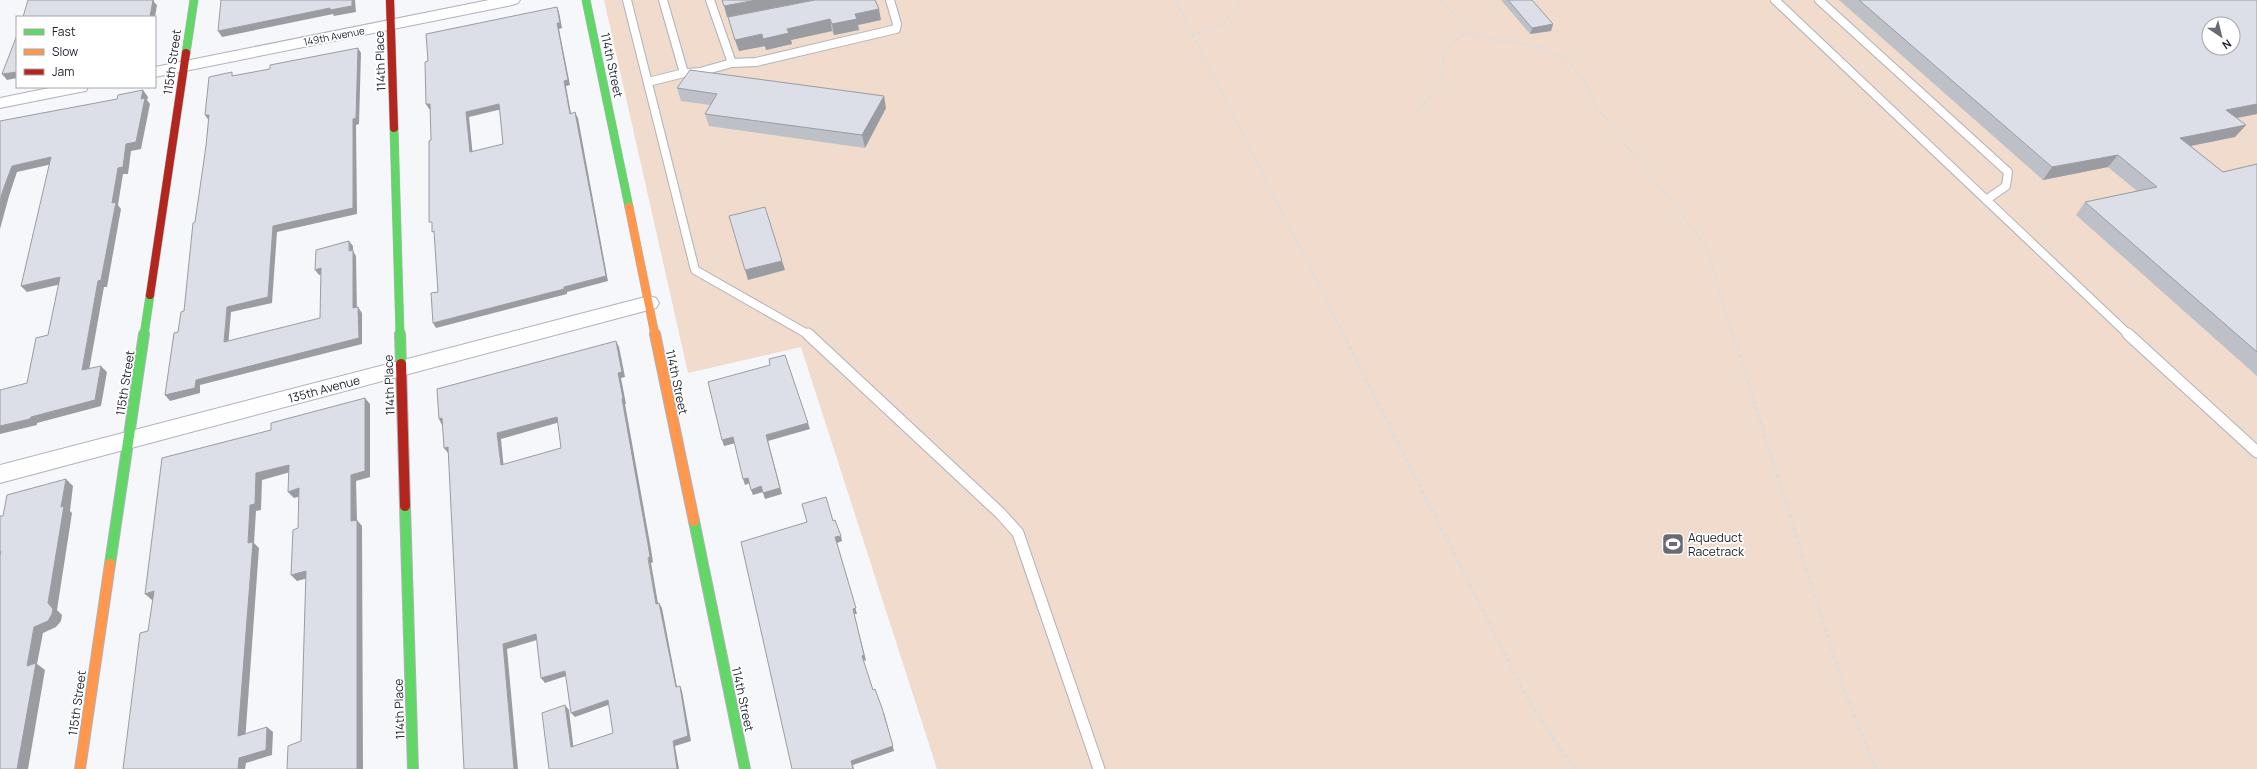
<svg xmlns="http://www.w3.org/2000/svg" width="2257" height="769" font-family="Manrope,sans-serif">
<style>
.green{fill:#f0dbcd;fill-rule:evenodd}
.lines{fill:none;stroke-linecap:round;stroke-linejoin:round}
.lane-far1-casing{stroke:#afb2b9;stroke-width:10}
.lane-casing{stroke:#afb2b9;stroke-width:13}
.street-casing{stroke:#afb2b9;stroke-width:2}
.fast-far1-casing{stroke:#afb2b9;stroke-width:9}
.fast-casing{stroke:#afb2b9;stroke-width:12}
.slow-far1-casing{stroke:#afb2b9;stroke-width:9}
.slow-casing{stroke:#afb2b9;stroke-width:12}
.jam-far1-casing{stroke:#afb2b9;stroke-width:9}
.jam-casing{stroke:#afb2b9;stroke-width:12}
.path-far1{stroke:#dcddde;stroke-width:2;stroke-dasharray:2.5 2.5;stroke-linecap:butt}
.path{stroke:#dcddde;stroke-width:3;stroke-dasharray:3.5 3.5;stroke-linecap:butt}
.lane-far1{stroke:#fefefe;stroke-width:8}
.lane{stroke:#fefefe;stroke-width:11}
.street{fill:#fefefe;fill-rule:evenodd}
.fast-far1{stroke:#63d668;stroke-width:8}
.fast{stroke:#63d668;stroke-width:10}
.slow-far1{stroke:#ff974d;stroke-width:8}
.slow{stroke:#ff974d;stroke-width:10}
.jam-far1{stroke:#b3261e;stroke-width:8}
.jam{stroke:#b3261e;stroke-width:10}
.wall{fill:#bdc0c7}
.shaded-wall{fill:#9a9ca2}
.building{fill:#dcdfe7;stroke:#9a9ca2;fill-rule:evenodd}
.labels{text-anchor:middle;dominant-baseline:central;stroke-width:3.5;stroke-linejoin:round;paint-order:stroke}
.far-street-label{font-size:10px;fill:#1c202b;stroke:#fff}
.street-label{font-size:12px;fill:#1c202b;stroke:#fff}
.poi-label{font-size:12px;fill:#1c202b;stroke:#fff;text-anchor:start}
</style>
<rect width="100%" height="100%" fill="#f6f7fb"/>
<path class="green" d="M 604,0 L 2257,0 L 2257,769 L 937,769 L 801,347 L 688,373 ZM 2209,24 L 2233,24 L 2233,48 L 2209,48 Z"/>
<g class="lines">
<g class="lane-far1-casing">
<path id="lane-far1" d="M 627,0 L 695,270 L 809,335
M 710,0 L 732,63 L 756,62 L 896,29 L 897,24 L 890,0
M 1775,0 L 2129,335
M 1819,0 L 2008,172 L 2006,186 L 1986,200
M 688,73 L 700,72 L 732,63
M 648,82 L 684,73 L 663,0"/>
</g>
<g class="lane-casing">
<path id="lane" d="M 808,334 L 1000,513 L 1018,533 L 1099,769
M 2128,334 L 2257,452"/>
</g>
<g class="street-casing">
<path id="street" d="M 489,0 L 520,0 L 518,3 L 512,5 L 155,77 L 155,67 Z
M 54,87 L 88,87 L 86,91 L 80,92 L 0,108 L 0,98 Z
M 649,296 L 656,298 L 659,303 L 656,308 L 0,483 L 0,465 Z"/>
</g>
<g class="fast-far1-casing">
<path id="fast-far1" d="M 586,0 L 629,207
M 186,53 L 194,0
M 394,128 L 400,335
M 144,335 L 150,295"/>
</g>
<g class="fast-casing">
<path id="fast" d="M 400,334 L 401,364
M 405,506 L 413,769
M 694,521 L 745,769
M 110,564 L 144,334"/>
</g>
<g class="slow-far1-casing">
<path id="slow-far1" d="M 629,207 L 655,335"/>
</g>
<g class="slow-casing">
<path id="slow" d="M 655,334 L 694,521
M 80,769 L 110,564"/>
</g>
<g class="jam-far1-casing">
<path id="jam-far1" d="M 390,0 L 394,128
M 150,295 L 186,53"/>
</g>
<g class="jam-casing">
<path id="jam" d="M 401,364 L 405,506"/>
</g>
<path class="path-far1" d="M 1175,0 L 1344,335
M 1441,0 L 1467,31
M 1192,35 C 1222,28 1224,25 1241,0
M 1418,111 L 1441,83 L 1443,56 L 1453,43 L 1467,31 L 1487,39 L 1518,42 L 1546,49 L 1568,61 L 1576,70 L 1584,80 L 1596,107 L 1705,244 L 1733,335"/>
<path class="path" d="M 1343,334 L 1523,690 L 1563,754 L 1575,769
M 1733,334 L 1847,698 L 1876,769"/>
<use href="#lane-far1" class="lane-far1"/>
<use href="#lane" class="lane"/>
<use href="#street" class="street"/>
<use href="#fast-far1" class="fast-far1"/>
<use href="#fast" class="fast"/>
<use href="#slow-far1" class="slow-far1"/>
<use href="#slow" class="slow"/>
<use href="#jam-far1" class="jam-far1"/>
<use href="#jam" class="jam"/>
</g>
<path class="wall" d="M 1501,0 L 1532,0 L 1553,24 L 1551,31 L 1530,34 Z
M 1839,0 L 2257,0 L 2257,114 L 2237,118 L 2246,125 L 2235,137 L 2191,146 L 2223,172 L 2257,164 L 2257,376 L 2076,215 L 2085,202 L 2137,191 L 2108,167 L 2043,180 Z
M 728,17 L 881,20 L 858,25 L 859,30 L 834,35 L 832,31 L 791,40 L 792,44 L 766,50 L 765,46 L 739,51 Z
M 677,88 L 886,108 L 865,148 L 709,126 L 705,114 L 710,105 L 681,101 Z"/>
<path class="shaded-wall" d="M 150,0 L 154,0 L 154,2 L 157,5 L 155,17 L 150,17 Z
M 352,0 L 355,0 L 356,12 L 334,16 L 333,14 L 222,37 L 218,31 L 330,8 Z
M 756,0 L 814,0 L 727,17 L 724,6 Z
M 557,7 L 559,12 L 562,28 L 559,29 L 570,85 L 566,86 L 572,119 L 570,114 L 564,81 L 557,23 Z
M 879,9 L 881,20 L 858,25 L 859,30 L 834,35 L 832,24 L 855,14 Z
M 830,19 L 832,31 L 791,40 L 792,44 L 766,50 L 763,39 L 787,29 Z
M 1553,24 L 1551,31 L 1530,34 L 1532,28 Z
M 762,34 L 765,46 L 739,51 L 735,40 Z
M 358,48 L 361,53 L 359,124 L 356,125 L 357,214 L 277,232 L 272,303 L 231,312 L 228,348 L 224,342 L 227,307 L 273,226 L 353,119 Z
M 17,72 L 17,78 L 7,80 L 2,74 Z
M 143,90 L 148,97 L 147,100 L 150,104 L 141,149 L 131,151 L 128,174 L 123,174 L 118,205 L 121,209 L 107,287 L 104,287 L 88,376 L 82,370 L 118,168 L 141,99 Z
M 884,96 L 886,108 L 865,148 L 862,135 Z
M 426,104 L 430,104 L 432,109 L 429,109 Z
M 499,104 L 502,109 L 469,117 L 473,157 L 470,152 L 466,112 Z
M 2257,104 L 2257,114 L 2216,122 L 2226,110 Z
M 575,112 L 578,118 L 608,281 L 567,292 L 567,294 L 436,328 L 433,323 L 564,287 Z
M 205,115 L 209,115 L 209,121 Z
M 2246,125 L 2235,137 L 2170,150 L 2180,138 Z
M 2118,155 L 2108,167 L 2043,180 L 2052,167 Z
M 51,157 L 57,163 L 17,172 L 9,196 L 0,229 L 0,201 L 3,190 L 12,166 Z
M 349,241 L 353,246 L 353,251 L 356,256 L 357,314 L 353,308 Z
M 782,261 L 785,270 L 748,280 L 745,270 Z
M 321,268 L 325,274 L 319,275 L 315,270 Z
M 60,277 L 66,283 L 27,292 L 21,286 Z
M 358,307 L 362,313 L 362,344 L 200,385 L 200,393 L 170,401 L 165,395 L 196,380 Z
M 616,341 L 619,347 L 625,377 L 621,378 L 626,404 L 625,404 L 651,549 L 653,562 L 651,563 L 659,609 L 656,604 L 622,399 L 618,373 Z
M 101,366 L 107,372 L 101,406 L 37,423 L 37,425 L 0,434 L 0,426 L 31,417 Z
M 365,398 L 370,404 L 370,477 L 356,481 L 357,520 L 362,526 L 363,769 L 357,769 L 351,521 L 351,475 Z
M 557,417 L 560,422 L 501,439 L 504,470 L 501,465 L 497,433 Z
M 442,418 L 446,424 L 442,425 L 439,419 Z
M 808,423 L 810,429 L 768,441 L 782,494 L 765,499 L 763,493 L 766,435 Z
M 733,437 L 736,443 L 724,446 L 722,440 Z
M 448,447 L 448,453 L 444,448 Z
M 289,465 L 294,471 L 262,480 L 261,510 L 256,511 L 254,543 L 259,548 L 245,742 L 238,736 L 250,505 L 256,473 Z
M 748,478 L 750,483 L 745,485 L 743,479 Z
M 66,479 L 73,486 L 70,511 L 72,513 L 57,610 L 62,615 L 61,621 L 56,627 L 43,633 L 37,664 L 45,670 L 28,769 L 17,769 L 27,666 L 34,627 L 48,603 L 61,507 Z
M 761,486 L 763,492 L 753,495 L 751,490 Z
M 299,488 L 305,495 L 294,498 L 288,492 Z
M 841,536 L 842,541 L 837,543 L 857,614 L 854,614 L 866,660 L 864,661 L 862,656 L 835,537 Z
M 306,571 L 312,577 L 297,581 L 291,575 Z
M 154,591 L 161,597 L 152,600 L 145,594 Z
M 659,603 L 662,608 L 678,692 L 676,687 Z
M 536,634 L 540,639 L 507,649 L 518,769 L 514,769 L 503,644 Z
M 565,671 L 569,675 L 545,683 L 541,678 Z
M 680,686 L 682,691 L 691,741 L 675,746 L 679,769 L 677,769 L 673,741 Z
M 608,700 L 611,704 L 575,717 L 571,713 Z
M 565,705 L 569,710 L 574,752 L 571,747 Z
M 884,713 L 894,751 L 853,765 L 854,769 L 853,769 L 851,761 Z
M 267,727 L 273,732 L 272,755 L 246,763 L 245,769 L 238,769 L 239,758 Z"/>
<path class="building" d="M 28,0 L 153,0 L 150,17 L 23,17 Z
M 221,0 L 352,0 L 352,6 L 330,10 L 330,8 L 218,31 Z
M 722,0 L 756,0 L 724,6 Z
M 815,0 L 875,0 L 879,9 L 855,14 L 857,19 L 832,24 L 830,19 L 787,29 L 789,33 L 763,39 L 762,34 L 735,40 L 728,17 Z
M 1508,0 L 1532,0 L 1553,24 L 1532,28 Z
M 1859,0 L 2257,0 L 2257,104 L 2226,110 L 2246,125 L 2180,138 L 2223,172 L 2257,164 L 2257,352 L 2085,202 L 2157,187 L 2118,155 L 2052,167 ZM 2209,24 L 2233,24 L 2233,48 L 2209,48 Z
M 557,7 L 560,23 L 557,23 L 568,80 L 564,81 L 570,114 L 575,112 L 606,276 L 564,287 L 564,289 L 433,323 L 431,293 L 438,292 L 434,231 L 432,232 L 432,222 L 429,222 L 429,141 L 431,140 L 430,104 L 426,104 L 425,62 L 428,61 L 426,34 ZM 499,104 L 503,144 L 470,152 L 466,112 Z
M 17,35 L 17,72 L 2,74 Z
M 358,48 L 356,118 L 353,119 L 353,208 L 273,226 L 268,297 L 227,307 L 224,342 L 320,318 L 321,268 L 315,270 L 316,250 L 349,241 L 349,251 L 353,250 L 353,308 L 358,307 L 359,338 L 196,380 L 195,388 L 165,395 L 174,333 L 178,332 L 181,312 L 184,311 L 193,223 L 195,222 L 206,146 L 209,115 L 205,115 L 209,77 L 232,72 L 232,76 L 270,69 L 270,65 Z
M 690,70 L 884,96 L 862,135 L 705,114 L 717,94 L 677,88 Z
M 143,90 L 141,99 L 145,98 L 136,142 L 126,144 L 123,167 L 118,168 L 112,203 L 116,202 L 101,280 L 98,281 L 82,370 L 101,366 L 95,400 L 31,417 L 30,419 L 0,426 L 0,390 L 27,383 L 36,338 L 48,335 L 60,277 L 21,286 L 51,157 L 12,166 L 3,190 L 0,201 L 0,121 L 117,99 L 118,95 Z
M 765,207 L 782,261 L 745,270 L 729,216 Z
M 616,341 L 622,372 L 618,373 L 623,398 L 622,399 L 648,544 L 650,557 L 648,558 L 656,604 L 659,603 L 676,687 L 680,686 L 688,736 L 673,741 L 677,769 L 549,769 L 542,713 L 565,705 L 571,747 L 613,733 L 608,700 L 571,713 L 565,671 L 541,678 L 536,634 L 503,644 L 514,769 L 464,769 L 448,447 L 444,448 L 442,418 L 439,419 L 437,389 ZM 557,417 L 561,448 L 501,465 L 497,433 Z
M 785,355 L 808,423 L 766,435 L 780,488 L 763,493 L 761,486 L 751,490 L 748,478 L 743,479 L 733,437 L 722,440 L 708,382 L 770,365 L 769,359 Z
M 365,398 L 365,471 L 351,475 L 351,521 L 357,520 L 357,769 L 287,769 L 288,746 L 301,741 L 306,571 L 291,575 L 293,530 L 298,528 L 299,488 L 288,492 L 289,465 L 256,473 L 255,504 L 250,505 L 248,543 L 253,542 L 238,736 L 267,727 L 266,750 L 239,758 L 238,769 L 123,769 L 140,633 L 148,631 L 154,591 L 145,594 L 162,458 L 271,430 L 271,423 Z
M 66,479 L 61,507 L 64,506 L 48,603 L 53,609 L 52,614 L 48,621 L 34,627 L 27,666 L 36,663 L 17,769 L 0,769 L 0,556 L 1,551 L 0,551 L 0,516 L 3,516 L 7,495 Z
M 826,497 L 833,521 L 835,520 L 841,536 L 835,537 L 856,608 L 853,609 L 864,655 L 862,656 L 873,690 L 875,689 L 882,708 L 893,746 L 851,761 L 853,769 L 792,769 L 741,542 L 807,522 L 802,504 Z"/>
<defs>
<g id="stadium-square" transform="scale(1.15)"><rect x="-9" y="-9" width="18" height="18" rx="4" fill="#686b74" stroke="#fff"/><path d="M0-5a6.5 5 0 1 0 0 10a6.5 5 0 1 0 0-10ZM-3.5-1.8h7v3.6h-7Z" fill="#fff"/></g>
</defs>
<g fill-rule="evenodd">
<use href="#stadium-square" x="1673" y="544"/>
</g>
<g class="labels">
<g class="far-street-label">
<text transform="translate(334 36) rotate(-11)">149th Avenue</text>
</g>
<g class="street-label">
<text transform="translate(380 61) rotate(-92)">114th Place</text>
<text transform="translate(172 62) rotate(-82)">115th Street</text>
<text transform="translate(612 65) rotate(78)">114th Street</text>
<text transform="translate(677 382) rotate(78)">114th Street</text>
<text transform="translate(125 383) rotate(-81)">115th Street</text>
<text transform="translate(389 385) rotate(-92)">114th Place</text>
<text transform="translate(324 389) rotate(-15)">135th Avenue</text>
<text transform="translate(743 699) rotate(78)">114th Street</text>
<text transform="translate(77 703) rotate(-82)">115th Street</text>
<text transform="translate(399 709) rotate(-92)">114th Place</text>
</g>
<g class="poi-label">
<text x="1688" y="537">Aqueduct<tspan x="1688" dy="14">Racetrack</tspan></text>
</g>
</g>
<rect x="16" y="16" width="140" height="72" fill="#ffffff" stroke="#a4a6aa"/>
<rect x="24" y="29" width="20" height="6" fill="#63d668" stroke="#a4a6aa"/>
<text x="52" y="36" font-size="12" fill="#1c202b">Fast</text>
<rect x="24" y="49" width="20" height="6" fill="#ff974d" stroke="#a4a6aa"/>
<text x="52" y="56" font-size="12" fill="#1c202b">Slow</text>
<rect x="24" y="69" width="20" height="6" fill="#b3261e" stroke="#a4a6aa"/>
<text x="52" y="76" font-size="12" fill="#1c202b">Jam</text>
<g transform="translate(2221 36) rotate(145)"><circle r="19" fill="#ffffff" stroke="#a4a6aa"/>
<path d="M0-3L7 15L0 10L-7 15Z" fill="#686b74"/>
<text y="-6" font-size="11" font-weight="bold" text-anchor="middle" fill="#1c202b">N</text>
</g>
</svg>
